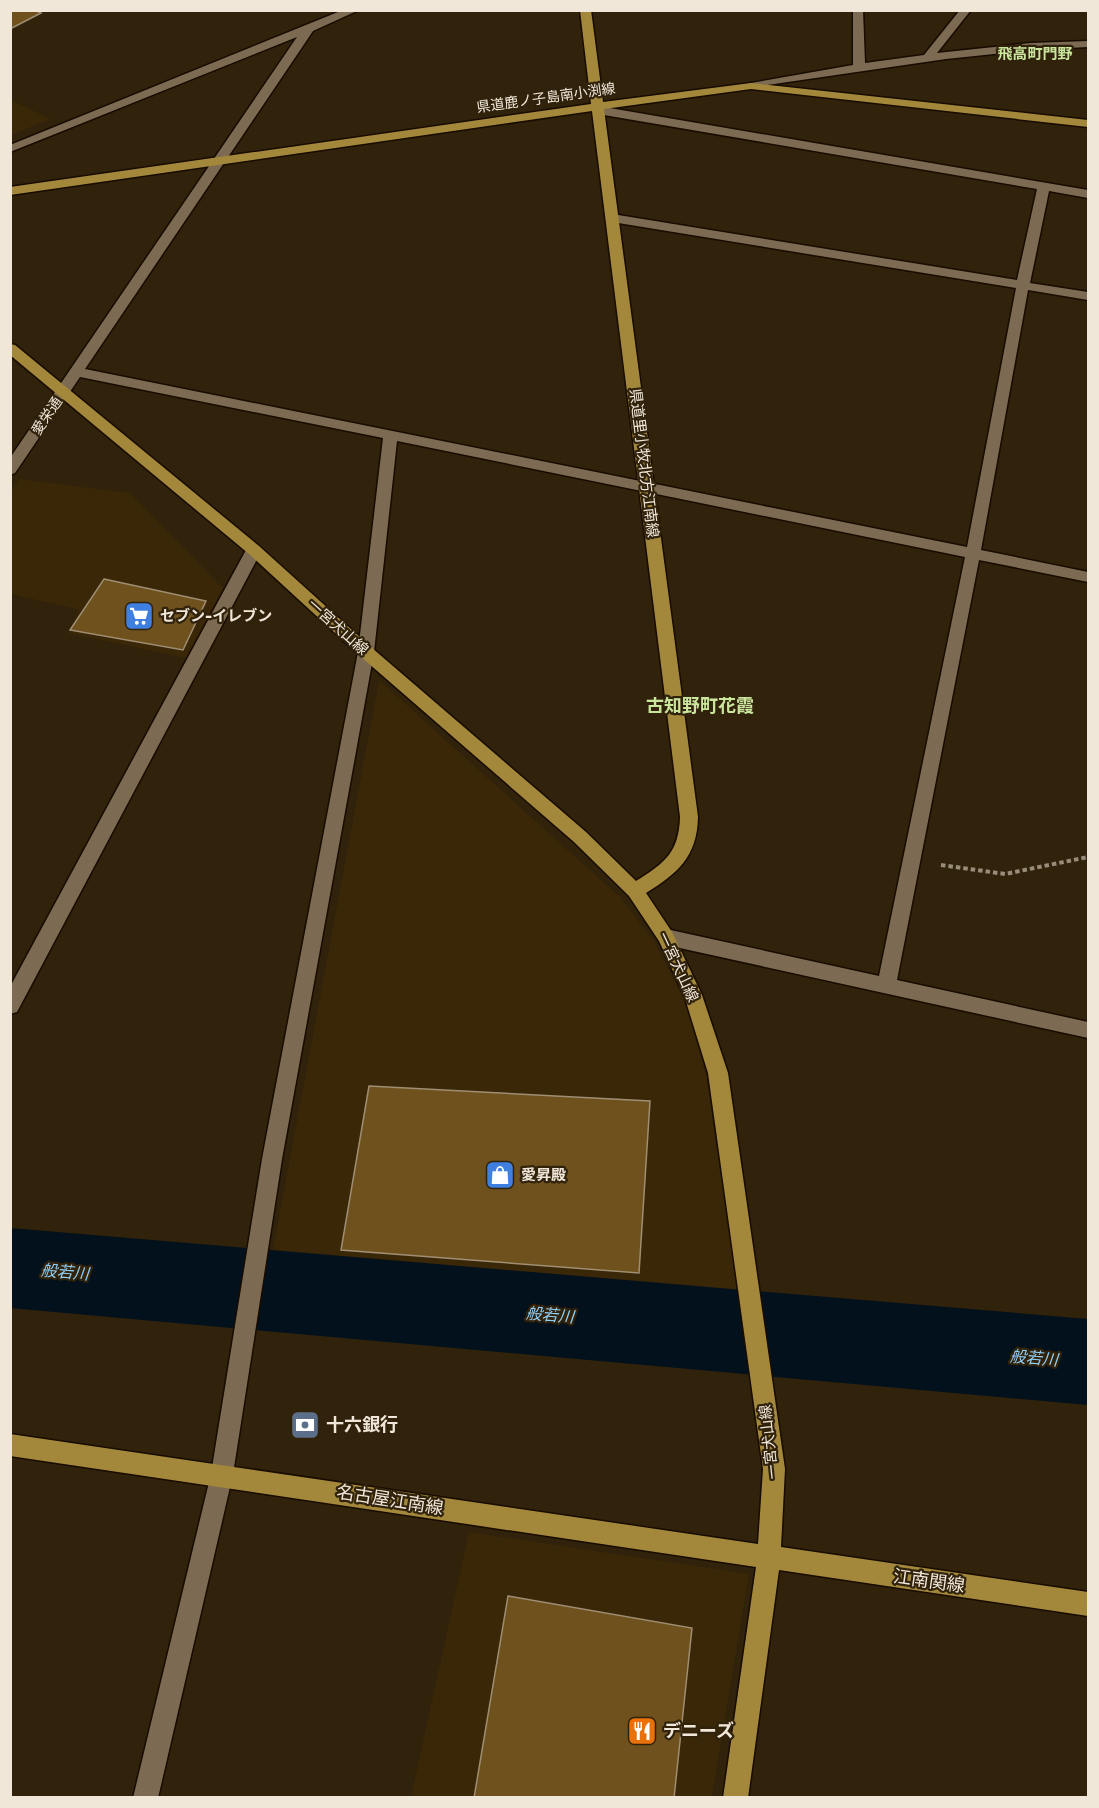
<svg xmlns="http://www.w3.org/2000/svg" width="1099" height="1808" font-family="Rubik,'Noto Sans JP',sans-serif">
<style>
.built{fill:#392707}
.lines{fill:none;stroke-linecap:round;stroke-linejoin:round}
.river{fill:#02111c;fill-rule:evenodd}
.building{fill:#6e511d;stroke:#9f8e74;stroke-width:1.5}
.minor-casing{stroke:#180b00;stroke-width:3}
.major-casing{stroke:#180b00;stroke-width:3}
.path{stroke:#988c7a;stroke-width:4;stroke-dasharray:4.5 3;stroke-linecap:butt}
.minor{fill:#7c6b52;fill-rule:evenodd}
.major{fill:#a3883b;fill-rule:evenodd}
.labels{text-anchor:middle;dominant-baseline:central;stroke-width:4.5;stroke-linejoin:round;paint-order:stroke}
.far-street-label{font-size:14px;fill:#f1e7d9;stroke:#30220b}
.far-quarter-label{font-size:15px;font-weight:bold;fill:#cae59c;stroke:#30220b}
.street-label{font-size:15px;fill:#f1e7d9;stroke:#30220b}
.poi-label{font-size:15px;font-weight:bold;fill:#f1e7d9;stroke:#30220b;text-anchor:start}
.water-label{font-size:16px;font-style:italic;fill:#90d0f9;stroke:#30220b}
.quarter-label{font-size:18px;font-weight:bold;fill:#cae59c;stroke:#30220b}
.near-poi-label{font-size:18px;font-weight:bold;fill:#f1e7d9;stroke:#30220b;text-anchor:start}
.near-street-label{font-size:18px;fill:#f1e7d9;stroke:#30220b}
</style>
<rect width="100%" height="100%" fill="#30220b"/>
<path class="built" d="M 11,100 L 51,119 L 11,135 Z
M 19,479 L 130,493 L 223,588 L 186,658 L 68,633 L 80,610 L 11,594 L 11,491 Z
M 379,680 L 620,897 L 654,941 L 686,1004 L 706,1075 L 742,1319 L 269,1271 Z
M 469,1532 L 749,1574 L 712,1797 L 411,1796 Z"/>
<g class="lines">
<path class="river" d="M 10,1228 L 1088,1319 L 1088,1405 L 10,1308 Z"/>
</g>
<path class="building" d="M 10,10 L 34,10 L 41,13 L 10,29 Z
M 104,579 L 206,601 L 183,650 L 70,630 Z
M 369,1086 L 650,1101 L 639,1273 L 341,1250 Z
M 508,1596 L 692,1628 L 674,1798 L 474,1798 Z"/>
<g class="lines">
<g class="minor-casing">
<path id="minor" d="M 343,10 L 359,10 L 313,31 L 85,369 L 967,547 L 1016,288 L 612,222 L 606,218 L 612,214 L 1017,280 L 1037,189 L 598,114 L 592,110 L 598,106 L 1088,190 L 1088,198 L 1049,191 L 1030,283 L 1088,292 L 1088,300 L 1028,290 L 981,550 L 1088,572 L 1088,582 L 979,560 L 897,980 L 1088,1022 L 1088,1038 L 666,945 L 660,942 L 657,937 L 660,932 L 666,929 L 879,976 L 965,557 L 397,441 L 374,652 L 282,1159 L 233,1474 L 158,1798 L 133,1798 L 211,1474 L 262,1159 L 358,652 L 383,438 L 80,377 L 15,473 L 10,475 L 10,458 L 297,37 L 10,152 L 10,145 Z
M 853,10 L 863,10 L 865,63 L 924,55 L 960,10 L 971,10 L 937,53 L 1031,43 L 1088,41 L 1088,47 L 1031,50 L 946,59 L 747,88 L 747,84 L 751,83 L 853,65 Z
M 254,545 L 262,550 L 17,1012 L 10,1014 L 10,987 L 246,550 Z"/>
</g>
<g class="major-casing">
<path id="major" d="M 580,10 L 591,10 L 603,102 L 751,83 L 1088,120 L 1088,127 L 751,89 L 604,109 L 698,817 C 697,857 678,873 646,893 L 672,932 L 702,995 L 728,1073 L 785,1469 L 781,1547 L 1088,1592 L 1088,1616 L 779,1570 L 748,1798 L 723,1798 L 756,1567 L 10,1456 L 10,1434 L 758,1544 L 763,1469 L 708,1073 L 684,995 L 659,941 L 629,896 L 574,842 L 360,656 L 249,554 L 10,355 L 10,344 L 15,345 L 259,546 L 372,648 L 586,832 L 636,881 C 665,863 679,852 680,817 L 592,111 L 10,195 L 10,187 L 591,104 Z"/>
</g>
<path class="path" d="M 941,865 L 1005,874 L 1088,857"/>
<use href="#minor" class="minor"/>
<use href="#major" class="major"/>
</g>
<defs>
<g id="supermarket-square" transform="scale(1.5)"><rect x="-9" y="-9" width="18" height="18" rx="4" fill="#3f7fe0" stroke="#30220b"/><path d="M-6-5.5h2.5l.6 2H6L4.5 2H-2.5L-4.4-4H-6ZM-1.5 3.2a1.3 1.3 0 1 0 .1 0ZM3 3.2a1.3 1.3 0 1 0 .1 0Z" fill="#fff"/></g>
<g id="shop-square" transform="scale(1.5)"><rect x="-9" y="-9" width="18" height="18" rx="4" fill="#3f7fe0" stroke="#30220b"/><path d="M-5-2.5h2.3a2.7 3.5 0 0 1 5.4 0H5L5.5 6h-11ZM-1.5-2.5h3a1.5 2.3 0 0 0-3 0Z" fill="#fff"/></g>
<g id="bank-square" transform="scale(1.5)"><rect x="-9" y="-9" width="18" height="18" rx="4" fill="#5c6f8a" stroke="#30220b"/><path d="M-6-4H6V4H-6ZM0-2.3a2.3 2.3 0 1 0 0 4.6a2.3 2.3 0 1 0 0-4.6Z" fill="#fff"/></g>
<g id="restaurant-square" transform="scale(1.5)"><rect x="-9" y="-9" width="18" height="18" rx="4" fill="#e8710a" stroke="#30220b"/><path d="M-5-6h1v4h1v-4h1v4h1v-4h1v5L-1.5 .5V6h-2V.5L-5-1ZM5-6V6H3V1.5H1.5Q1.5-4 5-6Z" fill="#fff"/></g>
</defs>
<g fill-rule="evenodd">
<use href="#supermarket-square" x="139" y="616"/>
<use href="#shop-square" x="500" y="1175"/>
<use href="#bank-square" x="305" y="1425"/>
<use href="#restaurant-square" x="642" y="1731"/>
</g>
<g class="labels">
<g class="far-street-label">
<text transform="translate(546 98) rotate(-8)">県道鹿ノ子島南小渕線</text>
<text transform="translate(47 416) rotate(-56)">愛栄通</text>
</g>
<g class="far-quarter-label">
<text x="1035" y="54">飛高町門野</text>
</g>
<g class="street-label">
<text transform="translate(644 463) rotate(83)">県道里小牧北方江南線</text>
<text transform="translate(338 627) rotate(42)">一宮犬山線</text>
<text transform="translate(678 967) rotate(65)">一宮犬山線</text>
<text transform="translate(769 1442) rotate(-96)">一宮犬山線</text>
</g>
<g class="poi-label">
<text x="160" y="616">セブン-イレブン</text>
<text x="521" y="1175">愛昇殿</text>
</g>
<g class="water-label">
<text transform="translate(65 1272) rotate(5)">般若川</text>
<text transform="translate(550 1315) rotate(5)">般若川</text>
<text transform="translate(1034 1358) rotate(5)">般若川</text>
</g>
<g class="quarter-label">
<text x="700" y="706">古知野町花霞</text>
</g>
<g class="near-poi-label">
<text x="326" y="1425">十六銀行</text>
<text x="663" y="1731">デニーズ</text>
</g>
<g class="near-street-label">
<text transform="translate(390 1500) rotate(9)">名古屋江南線</text>
<text transform="translate(929 1581) rotate(8)">江南関線</text>
</g>
</g>
<rect width="1099" height="1808" fill="none" stroke="#f1e7d9" stroke-width="24"/>
</svg>
